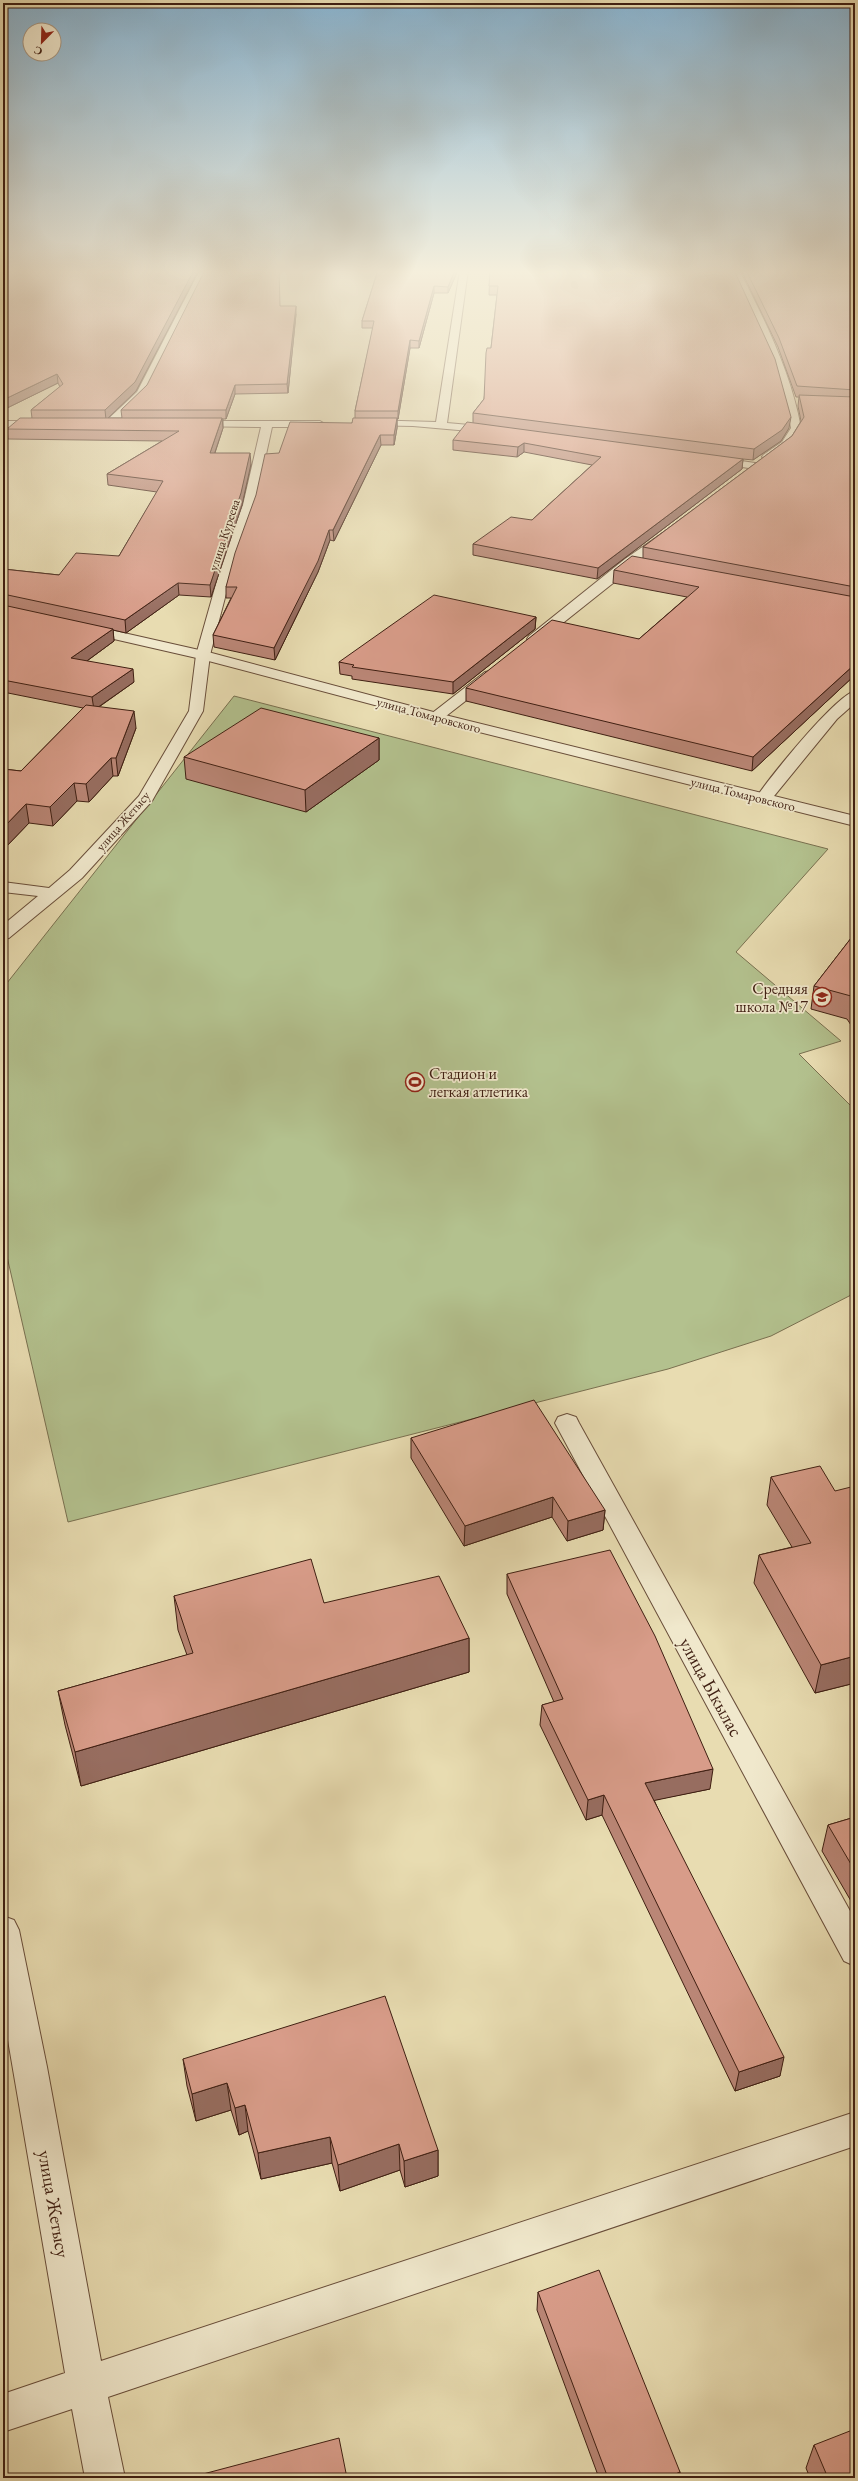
<svg xmlns="http://www.w3.org/2000/svg" width="858" height="2481" font-family="'EB Garamond',serif">
<style>
.green{fill:#b3c18e;stroke:#797050}
.lines{fill:none;stroke-linecap:round;stroke-linejoin:round}
.minor-casing{stroke:#694e3a;stroke-width:2}
.tertiary-casing{stroke:#694e3a;stroke-width:2}
.minor{fill:#f0e8cc;fill-rule:evenodd}
.tertiary{fill:#f0e8cc;fill-rule:evenodd}
.wall{fill:#ba8676;stroke:#3f1f12}
.shaded-wall{fill:#976d60;stroke:#3f1f12}
.building{fill:#d89c89;stroke:#3f1f12}
.labels{text-anchor:middle;dominant-baseline:central;stroke-width:3.5;stroke-linejoin:round;paint-order:stroke}
.far-street-label{font-size:13px;fill:#3f1f12;stroke:#f0e8cc}
.poi-label{font-size:16px;fill:#3f1f12;stroke:#f0e8cc;text-anchor:end}
.near-street-label{font-size:19px;fill:#3f1f12;stroke:#f0e8cc}
</style>
<rect width="100%" height="100%" fill="#e8dcb1"/>
<filter id="stains"><feTurbulence type="fractalNoise" baseFrequency=".005" numOctaves="4"/><feColorMatrix values="0 0 0 0 .2 0 0 0 0 .09 0 0 0 0 .02 0 0 0 .5 -.17"/></filter>
<radialGradient id="worn" r=".72"><stop offset=".6" stop-color="#630" stop-opacity="0"/><stop offset="1" stop-color="#630" stop-opacity=".3"/></radialGradient>
<path class="green" d="M 234,696 L 828,849 L 736,952 L 841,1041 L 799,1054 L 855,1110 L 855,1293 L 771,1336 L 668,1369 L 68,1522 L 3,1239 L 3,988 Z"/>
<g class="lines">
<g class="minor-casing">
<path id="minor" d="M 200,270 L 208,270 L 146,393 L 113,426 L 105,426 L 105,422 L 137,392 Z
M 460,270 L 468,270 L 447,423 L 492,427 L 497,430 L 492,433 L 413,426 L 362,425 L 362,421 L 366,420 L 436,422 Z
M 731,270 L 739,270 C 765,321 791,372 801,428 L 790,446 L 767,460 L 762,457 L 763,455 L 782,442 L 791,428 C 781,372 756,321 731,270 Z
M 3,421 L 42,421 L 47,424 L 42,427 L 3,427 Z
M 192,421 L 320,421 L 325,424 L 320,427 L 272,427 L 255,505 L 234,563 L 210,655 L 203,711 L 152,801 L 82,878 L 9,938 L 3,939 L 3,925 L 38,896 L 3,892 L 3,882 L 49,888 L 70,870 L 139,796 L 189,711 L 196,655 L 222,563 L 243,505 L 261,427 L 188,426 L 187,424 Z
M 714,457 L 755,463 L 761,466 L 755,469 L 710,462 L 710,458 Z
M 667,530 L 671,531 L 673,534 L 671,537 L 539,642 L 529,642 L 527,639 L 529,636 L 625,559 Z
M 490,671 L 495,672 L 497,675 L 495,678 L 441,720 L 431,720 L 429,717 L 431,714 L 485,672 Z
M 855,691 L 855,703 L 837,719 L 770,801 L 758,801 L 756,798 C 769,778 835,696 855,691 Z
M 567,1414 L 576,1417 L 579,1423 L 855,1920 L 855,1966 L 844,1961 L 555,1423 L 558,1417 Z
M 3,1916 L 14,1920 L 19,1930 L 47,2067 L 101,2361 L 855,2112 L 855,2146 L 108,2397 L 125,2478 L 85,2478 L 72,2409 L 3,2432 L 3,2394 L 65,2373 L 3,2011 Z"/>
</g>
<g class="tertiary-casing">
<path id="tertiary" d="M 84,624 L 208,652 L 441,714 L 855,816 L 855,826 L 431,720 L 201,659 L 79,631 L 77,628 Z"/>
</g>
<use href="#minor" class="minor"/>
<use href="#tertiary" class="tertiary"/>
</g>
<path class="wall" d="M 3,270 L 199,270 L 136,391 L 108,418 L 122,418 L 121,410 L 280,306 L 296,314 L 288,393 L 235,394 L 226,419 L 223,419 L 223,428 L 215,453 L 251,464 L 242,505 L 211,597 L 179,595 L 126,633 L 113,630 L 114,641 L 87,661 L 134,682 L 99,707 L 136,728 L 118,776 L 113,776 L 89,802 L 77,801 L 53,826 L 29,823 L 3,850 L 3,769 L 21,771 L 83,708 L 3,692 L 3,569 L 59,575 L 119,556 L 157,492 L 108,485 L 107,474 L 162,441 L 8,439 L 7,429 L 32,418 L 31,410 L 60,387 L 58,383 L 3,410 Z
M 378,270 L 458,270 L 448,293 L 434,293 L 419,348 L 410,348 L 398,419 L 397,419 L 397,428 L 394,445 L 381,445 L 334,541 L 330,540 L 318,572 L 275,660 L 214,647 L 213,635 L 231,598 L 226,598 L 226,587 L 279,453 L 352,423 L 355,418 L 355,411 L 373,328 L 362,328 L 362,321 Z
M 490,270 L 789,428 L 781,441 L 753,460 L 743,459 L 742,469 L 597,579 L 473,555 L 473,544 L 532,520 L 592,465 L 524,452 L 517,457 L 453,450 L 453,440 L 473,423 L 473,413 L 484,399 L 491,348 L 497,295 L 489,295 Z
M 741,270 L 855,270 L 855,675 L 752,771 L 466,701 L 466,688 L 639,639 L 687,597 L 613,583 L 614,570 L 643,558 L 643,547 L 792,436 L 801,421 L 798,406 L 799,397 L 796,397 L 778,347 Z
M 536,617 L 535,629 L 453,694 L 352,679 L 352,676 L 340,674 L 339,662 Z
M 379,738 L 379,760 L 306,812 L 186,779 L 184,757 Z
M 855,933 L 855,1031 L 847,1019 L 811,1009 L 814,986 Z
M 411,1438 L 605,1510 L 603,1530 L 567,1541 L 552,1517 L 464,1546 L 411,1458 Z
M 771,1477 L 835,1491 L 855,1683 L 815,1693 L 754,1583 L 759,1555 L 792,1547 L 767,1505 Z
M 507,1574 L 710,1789 L 654,1800 L 780,2076 L 735,2091 L 602,1815 L 586,1820 L 540,1725 L 542,1705 L 554,1702 L 507,1594 Z
M 174,1596 L 324,1603 L 469,1638 L 469,1672 L 81,1786 L 65,1725 L 58,1691 L 187,1655 L 178,1630 Z
M 855,1817 L 855,1908 L 822,1851 L 828,1825 Z
M 183,2059 L 438,2150 L 438,2176 L 405,2187 L 400,2170 L 340,2191 L 332,2163 L 261,2179 L 248,2131 L 239,2135 L 231,2110 L 196,2121 L 187,2086 Z
M 538,2292 L 680,2472 L 679,2478 L 599,2478 L 537,2310 Z
M 814,2445 L 855,2478 L 810,2478 L 806,2468 Z"/>
<path class="shaded-wall" d="M 194,270 L 199,270 L 136,391 L 106,420 L 105,410 Z
M 455,270 L 458,270 L 448,293 L 448,287 Z
M 434,286 L 434,293 L 419,348 L 419,341 Z
M 296,306 L 296,314 L 288,393 L 287,384 Z
M 410,340 L 410,348 L 398,419 L 398,411 Z
M 57,374 L 58,383 L 3,410 L 3,400 Z
M 235,385 L 235,394 L 226,419 L 226,410 Z
M 791,417 L 789,428 L 781,441 L 753,460 L 754,449 Z
M 222,418 L 223,428 L 211,464 L 210,453 Z
M 397,418 L 397,428 L 394,445 L 394,435 Z
M 380,435 L 381,445 L 334,541 L 333,530 Z
M 524,443 L 524,452 L 517,457 L 518,447 Z
M 250,453 L 251,464 L 242,505 L 211,597 L 210,585 Z
M 743,459 L 742,469 L 597,579 L 598,568 Z
M 329,530 L 330,540 L 318,572 L 275,660 L 274,648 Z
M 178,583 L 179,595 L 126,633 L 125,620 Z
M 536,617 L 535,629 L 453,694 L 453,682 Z
M 113,629 L 114,641 L 73,671 L 71,658 Z
M 855,664 L 855,675 L 752,771 L 753,757 Z
M 133,669 L 134,682 L 94,710 L 92,697 Z
M 134,711 L 136,728 L 118,776 L 116,758 Z
M 379,738 L 379,760 L 306,812 L 305,790 Z
M 111,758 L 113,776 L 89,802 L 86,784 Z
M 74,783 L 77,801 L 53,826 L 50,807 Z
M 26,804 L 29,823 L 3,850 L 3,828 Z
M 553,1497 L 552,1517 L 464,1546 L 465,1526 Z
M 605,1510 L 603,1530 L 567,1541 L 568,1521 Z
M 469,1638 L 469,1672 L 81,1786 L 75,1752 Z
M 855,1656 L 855,1683 L 815,1693 L 821,1665 Z
M 713,1769 L 710,1789 L 642,1803 L 645,1783 Z
M 604,1795 L 602,1815 L 586,1820 L 588,1800 Z
M 784,2057 L 780,2076 L 735,2091 L 739,2072 Z
M 227,2083 L 231,2110 L 196,2121 L 192,2094 Z
M 245,2105 L 248,2131 L 239,2135 L 235,2108 Z
M 330,2137 L 332,2163 L 261,2179 L 258,2153 Z
M 399,2144 L 400,2170 L 340,2191 L 338,2165 Z
M 438,2150 L 438,2176 L 405,2187 L 404,2161 Z
M 680,2472 L 679,2478 L 666,2478 Z"/>
<path class="building" d="M 3,270 L 194,270 L 135,382 L 105,410 L 31,410 L 63,384 L 57,374 L 3,400 Z
M 205,270 L 279,270 L 280,306 L 296,306 L 287,384 L 235,385 L 226,410 L 121,410 L 147,385 Z
M 378,270 L 455,270 L 448,287 L 434,286 L 419,341 L 410,340 L 398,411 L 355,411 L 374,321 L 362,321 Z
M 490,270 L 734,270 L 775,359 L 791,417 L 782,430 L 754,449 L 473,413 L 484,399 L 486,353 L 487,348 L 491,348 L 498,286 L 489,286 Z
M 746,270 L 855,270 L 855,390 L 797,386 L 779,338 Z
M 799,395 L 855,397 L 855,587 L 643,547 L 792,436 L 804,417 Z
M 20,418 L 222,418 L 210,453 L 250,453 L 241,493 L 210,585 L 178,583 L 125,620 L 3,594 L 3,569 L 59,575 L 76,553 L 119,556 L 163,481 L 107,474 L 179,431 L 7,429 Z
M 353,418 L 397,418 L 394,435 L 380,435 L 333,530 L 329,530 L 318,561 L 274,648 L 213,635 L 237,587 L 226,587 L 235,553 L 256,495 L 265,454 L 279,453 L 290,422 L 352,423 Z
M 467,422 L 743,459 L 598,568 L 473,544 L 511,517 L 532,520 L 601,457 L 524,443 L 518,447 L 453,440 Z
M 632,556 L 855,597 L 855,664 L 753,757 L 466,688 L 552,620 L 639,639 L 699,587 L 614,570 Z
M 434,595 L 536,617 L 453,682 L 352,667 L 354,665 L 339,662 Z
M 3,605 L 113,629 L 71,658 L 133,669 L 92,697 L 3,680 Z
M 86,705 L 134,711 L 116,758 L 111,758 L 86,784 L 74,783 L 50,807 L 26,804 L 3,828 L 3,769 L 21,771 Z
M 261,708 L 379,738 L 305,790 L 184,757 Z
M 855,933 L 855,1002 L 851,996 L 814,986 Z
M 534,1400 L 605,1510 L 568,1521 L 553,1497 L 465,1526 L 411,1438 Z
M 820,1466 L 835,1491 L 855,1486 L 855,1656 L 821,1665 L 759,1555 L 811,1543 L 771,1477 Z
M 610,1550 L 655,1636 L 713,1769 L 645,1783 L 784,2057 L 739,2072 L 604,1795 L 588,1800 L 542,1705 L 563,1699 L 507,1574 Z
M 311,1559 L 324,1603 L 439,1576 L 469,1638 L 75,1752 L 58,1691 L 193,1653 L 174,1596 Z
M 855,1817 L 855,1871 L 828,1825 Z
M 385,1996 L 438,2150 L 404,2161 L 399,2144 L 338,2165 L 330,2137 L 258,2153 L 245,2105 L 235,2108 L 227,2083 L 192,2094 L 183,2059 Z
M 599,2270 L 680,2472 L 666,2478 L 608,2478 L 538,2292 Z
M 855,2429 L 855,2478 L 828,2478 L 814,2445 Z
M 339,2438 L 347,2478 L 188,2478 Z"/>
<linearGradient id="sky" x2="0" y2="1"><stop stop-color="#89b6d4"/><stop offset="0.44" stop-color="#f5efdc"/><stop offset="1" stop-color="#f5efdc" stop-opacity="0"/></linearGradient>
<rect width="858" height="618" fill="url(#sky)"/>
<defs>
<g id="school-ring" transform="scale(1)"><circle r="9.5" fill="#f0e8cc" stroke="#8f2418" stroke-width="1.5"/><path d="M0-5L7-2L0 1L-7-2ZM-4 1L0 2.5L4 1V4Q0 6-4 4Z" fill="#8f2418"/></g>
<g id="stadium-ring" transform="scale(1)"><circle r="9.5" fill="#f0e8cc" stroke="#8f2418" stroke-width="1.5"/><path d="M0-5a6.5 5 0 1 0 0 10a6.5 5 0 1 0 0-10ZM-3.5-1.8h7v3.6h-7Z" fill="#8f2418"/></g>
</defs>
<g fill-rule="evenodd">
<use href="#school-ring" x="822" y="997"/>
<use href="#stadium-ring" x="415" y="1082"/>
</g>
<g class="labels">
<g class="far-street-label">
<text transform="translate(224 535) rotate(-72)">улица Куреева</text>
<text transform="translate(429 715) rotate(15)">улица Томаровского</text>
<text transform="translate(743 794) rotate(14)">улица Томаровского</text>
<text transform="translate(123 821) rotate(-49)">улица Жетысу</text>
</g>
<g class="poi-label">
<text x="808" y="988">Средняя<tspan x="808" dy="18">школа №17</tspan></text>
<text x="429" y="1073" text-anchor="start">Стадион и<tspan x="429" dy="18">легкая атлетика</tspan></text>
</g>
<g class="near-street-label">
<text transform="translate(711 1687) rotate(61)">улица Ыкылас</text>
<text transform="translate(54 2204) rotate(80)">улица Жетысу</text>
</g>
</g>
<rect width="858" height="2481" fill="none" stroke="#e8dcb1" stroke-width="16"/>
<rect x="4" y="4" width="850" height="2473" fill="none" stroke="#3f1f12" stroke-width="2"/>
<rect x="8" y="8" width="842" height="2465" fill="none" stroke="#3f1f12"/>
<g transform="translate(42 42) rotate(203)"><circle r="19" fill="#f0e8cc" stroke="#a99882"/>
<path d="M0-3L7 15L0 10L-7 15Z" fill="#8f2418"/>
<text y="-6" font-size="11" font-weight="bold" text-anchor="middle" fill="#3f1f12">С</text>
</g>
<rect width="100%" height="100%" filter="url(#stains)"/>
<rect width="100%" height="100%" fill="url(#worn)"/>
</svg>
